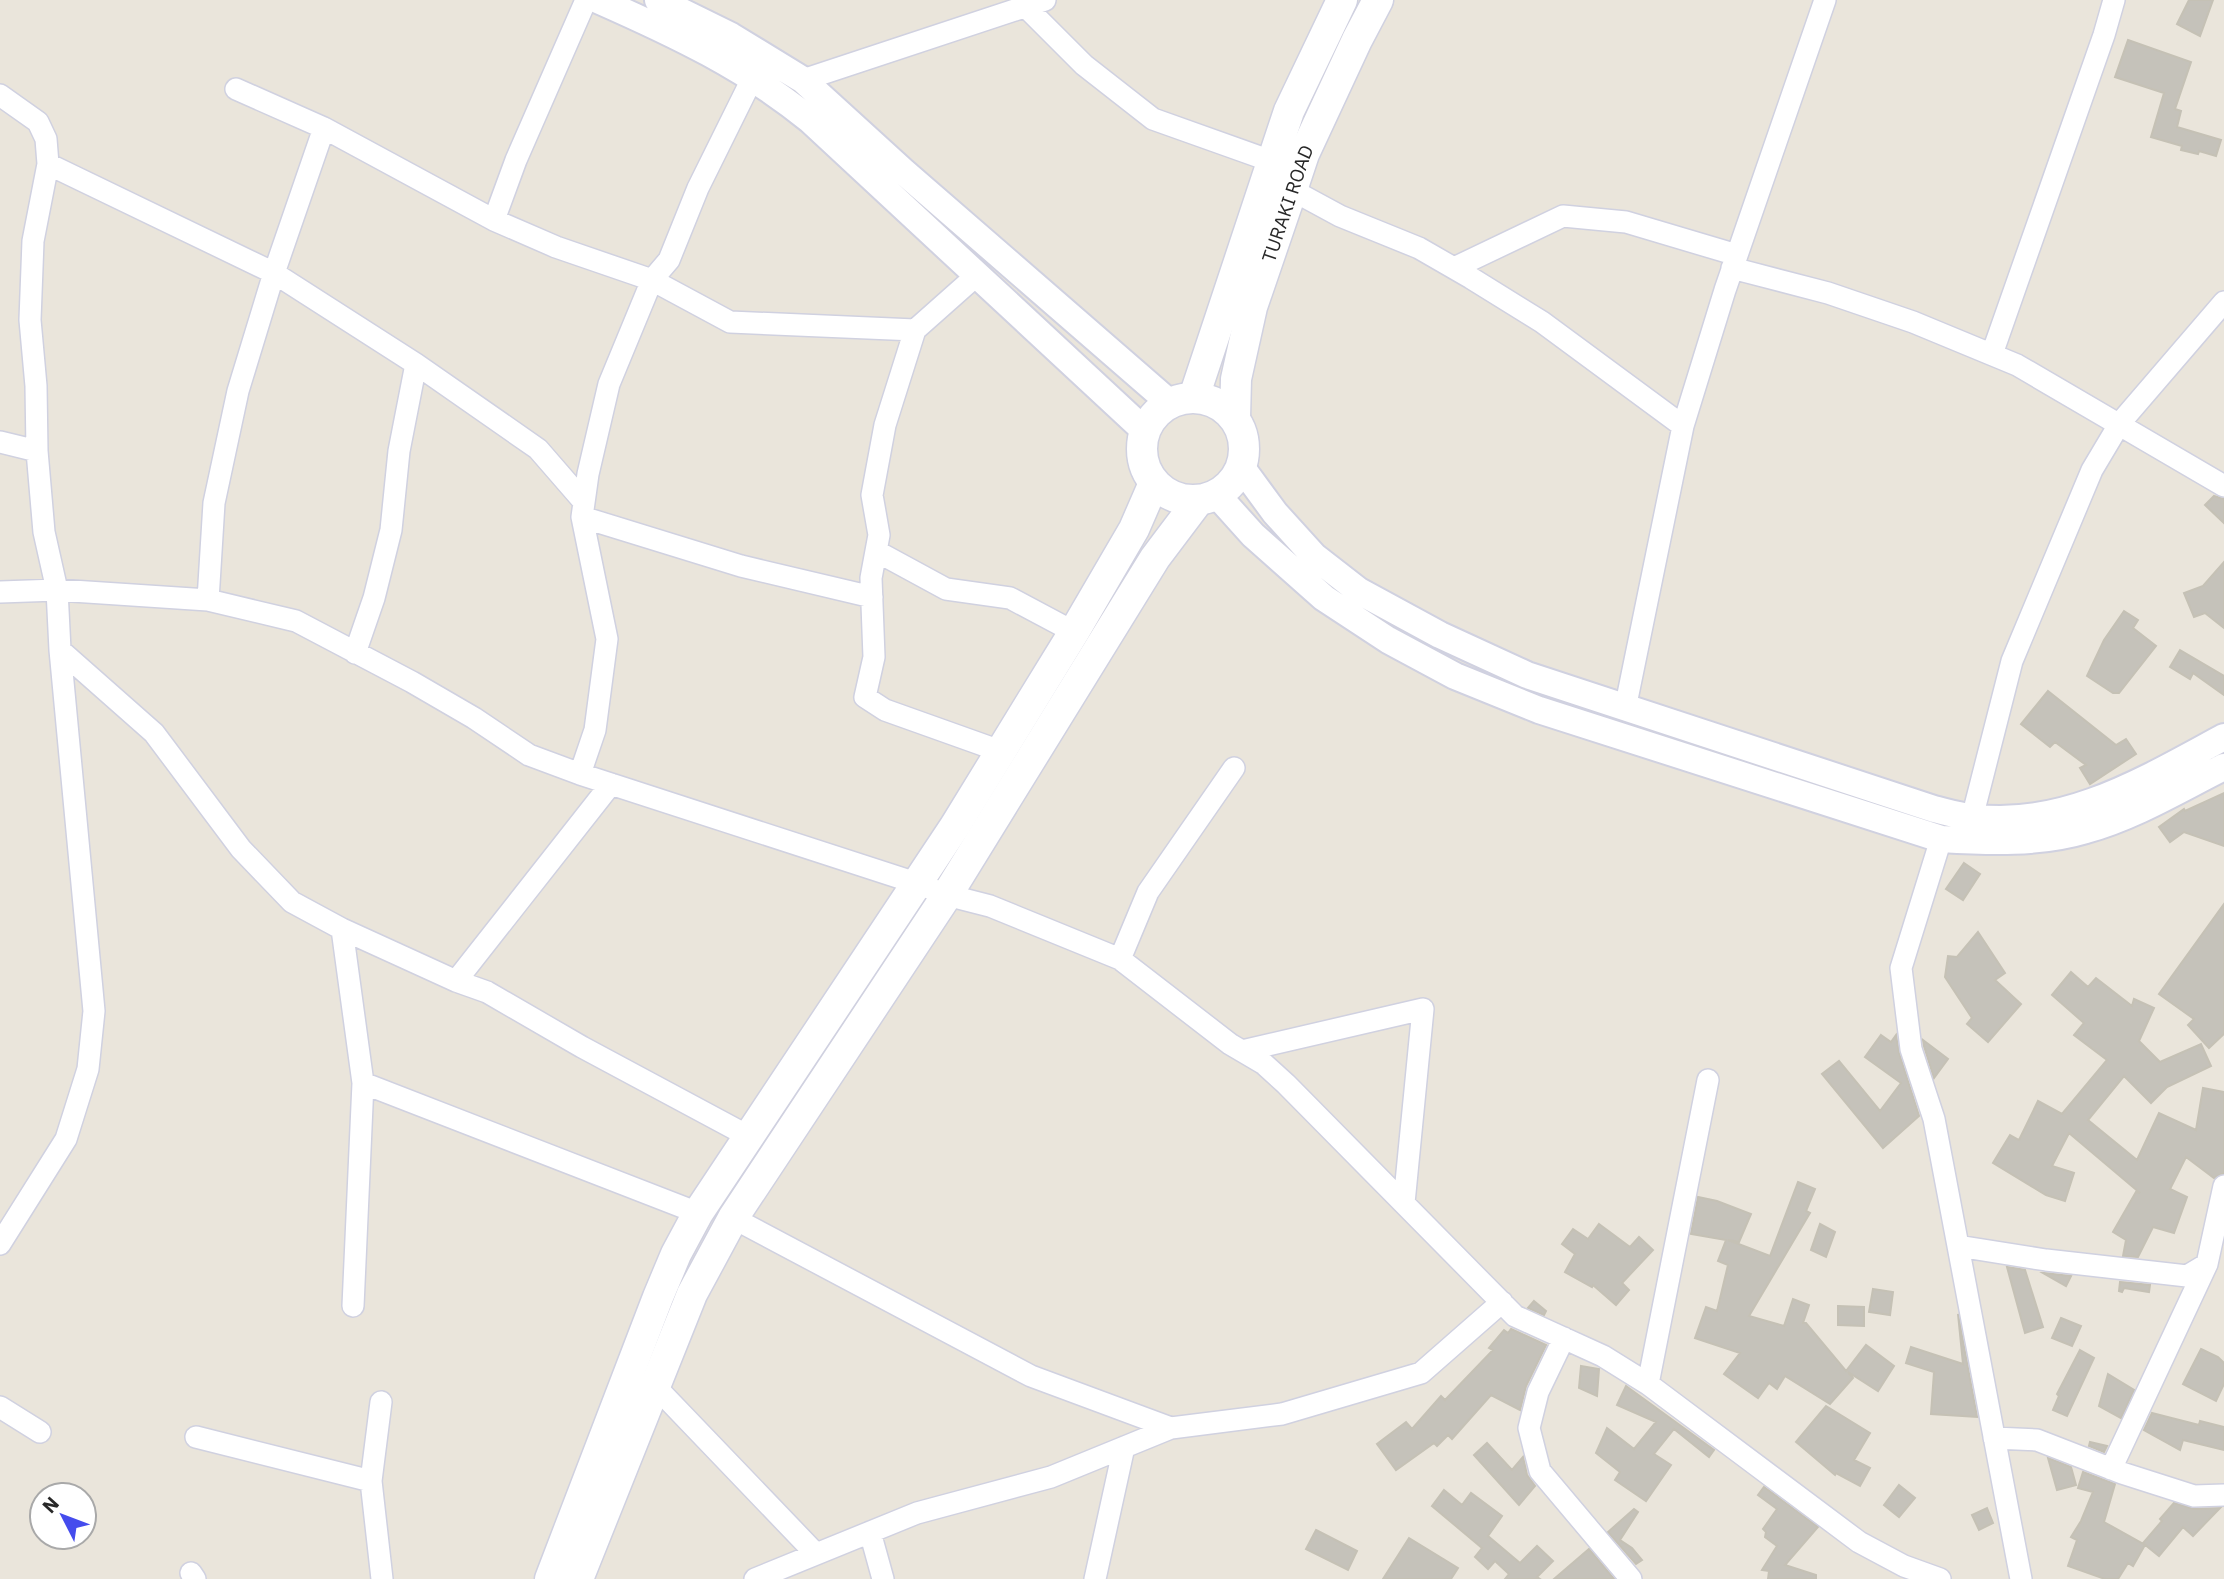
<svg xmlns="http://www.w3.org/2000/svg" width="2224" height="1579" font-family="'IBM Plex Sans',sans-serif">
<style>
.building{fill:#c5c2ba;stroke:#c5c1b5;stroke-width:2}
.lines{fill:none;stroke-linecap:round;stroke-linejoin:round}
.minor-casing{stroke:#d0d1e0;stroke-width:24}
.tertiary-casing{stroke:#d0d1e0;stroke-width:30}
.secondary-casing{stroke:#d0d1e0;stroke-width:33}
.minor{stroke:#fff;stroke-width:21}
.tertiary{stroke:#fff;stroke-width:26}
.secondary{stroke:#fff;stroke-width:30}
.labels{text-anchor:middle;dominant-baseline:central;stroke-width:5;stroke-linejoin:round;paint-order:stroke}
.street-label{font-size:19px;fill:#282828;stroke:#fff}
</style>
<rect width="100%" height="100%" fill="#eae5db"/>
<path class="building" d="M 2189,0 L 2213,0 L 2200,36 L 2177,24 Z
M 2128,40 L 2191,62 L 2175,109 L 2181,111 L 2177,127 L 2221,140 L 2216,156 L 2199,151 L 2198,154 L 2181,150 L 2182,146 L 2151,137 L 2164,93 L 2115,77 Z
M 2214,496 L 2224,499 L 2224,523 L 2205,505 Z
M 2224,562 L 2224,628 L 2205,613 L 2194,617 L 2184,593 L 2203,586 Z
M 2124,611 L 2138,620 L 2133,628 L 2156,646 L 2119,693 L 2113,693 L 2087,676 L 2104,640 Z
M 2180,650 L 2224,676 L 2224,695 L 2193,673 L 2190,679 L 2170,667 Z
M 2048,691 L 2116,745 L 2126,739 L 2136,754 L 2090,784 L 2080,768 L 2086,765 L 2055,742 L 2050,747 L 2021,724 Z
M 2224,793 L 2224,846 L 2184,832 L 2170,842 L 2159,827 L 2184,809 L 2185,811 Z
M 1964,863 L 1980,874 L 1963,900 L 1946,889 Z
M 2224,904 L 2224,1034 L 2209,1048 L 2188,1025 L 2194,1019 L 2159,994 Z
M 1978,932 L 2005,973 L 1995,980 L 2021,1004 L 1988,1042 L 1967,1024 L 1972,1018 L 1945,977 L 1948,956 L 1957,957 Z
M 2071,972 L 2088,987 L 2096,978 L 2132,1006 L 2134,999 L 2154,1008 L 2139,1041 L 2160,1062 L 2201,1044 L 2211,1066 L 2167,1087 L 2151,1103 L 2124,1076 L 2088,1120 L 2137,1160 L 2159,1113 L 2196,1130 L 2203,1088 L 2224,1092 L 2224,1173 L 2214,1178 L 2186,1157 L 2170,1189 L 2187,1197 L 2174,1233 L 2153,1227 L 2138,1257 L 2123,1256 L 2126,1240 L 2113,1232 L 2136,1192 L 2140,1193 L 2069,1133 L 2052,1166 L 2074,1173 L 2065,1201 L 2046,1195 L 1993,1163 L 2010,1135 L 2019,1140 L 2038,1101 L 2062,1114 L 2107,1060 L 2074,1035 L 2084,1023 L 2052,995 Z
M 1881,1035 L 1891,1042 L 1896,1035 L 1899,1053 L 1919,1116 L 1883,1148 L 1822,1074 L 1839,1061 L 1880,1111 L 1901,1083 L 1865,1057 Z
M 1923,1040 L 1948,1059 L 1934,1078 L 1924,1046 Z
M 1798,1182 L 1815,1189 L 1806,1211 L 1810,1213 L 1749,1316 L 1784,1326 L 1793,1299 L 1809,1305 L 1803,1323 L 1806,1323 L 1846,1371 L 1866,1345 L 1894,1366 L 1878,1391 L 1848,1372 L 1853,1378 L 1830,1404 L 1785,1376 L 1777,1389 L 1769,1383 L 1758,1398 L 1724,1374 L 1740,1353 L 1695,1338 L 1706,1307 L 1717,1311 L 1728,1265 L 1718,1261 L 1726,1240 L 1691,1234 L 1698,1197 L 1717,1201 L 1751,1214 L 1739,1242 L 1728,1240 L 1770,1256 Z
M 1599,1224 L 1630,1247 L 1639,1237 L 1653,1250 L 1622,1283 L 1629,1290 L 1616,1305 L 1593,1285 L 1592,1287 L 1565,1272 L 1575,1254 L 1562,1244 L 1573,1229 L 1588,1239 Z
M 1820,1224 L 1835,1232 L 1826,1257 L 1811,1250 Z
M 2007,1267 L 2025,1270 L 2043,1327 L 2025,1333 Z
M 2043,1273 L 2044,1273 L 2071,1276 L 2066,1286 Z
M 2120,1282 L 2150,1285 L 2149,1292 L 2124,1288 L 2122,1292 L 2119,1291 Z
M 1873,1289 L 1893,1292 L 1890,1315 L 1869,1312 Z
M 1534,1301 L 1546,1311 L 1544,1315 L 1528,1308 Z
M 1838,1306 L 1864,1307 L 1864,1326 L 1838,1325 Z
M 1958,1314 L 1977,1417 L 1931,1414 L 1934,1372 L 1906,1363 L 1911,1347 L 1963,1364 Z
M 2061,1318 L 2081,1326 L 2072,1346 L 2052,1338 Z
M 1511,1329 L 1546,1345 L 1526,1386 L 1520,1410 L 1491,1395 L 1452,1439 L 1448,1435 L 1437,1446 L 1434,1443 L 1396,1470 L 1377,1444 L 1406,1422 L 1412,1429 L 1441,1396 L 1445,1400 L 1493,1350 L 1489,1348 L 1504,1330 L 1508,1333 Z
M 2201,1349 L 2218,1357 L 2224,1363 L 2224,1384 L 2216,1401 L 2183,1384 Z
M 2080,1350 L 2094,1358 L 2067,1416 L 2053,1410 L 2059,1396 L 2057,1394 Z
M 1581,1366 L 1599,1369 L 1597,1396 L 1579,1388 Z
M 2108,1374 L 2134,1390 L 2121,1418 L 2099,1406 Z
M 1626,1386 L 1714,1450 L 1709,1457 L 1674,1429 L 1654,1454 L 1671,1465 L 1646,1501 L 1615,1480 L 1620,1472 L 1596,1453 L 1607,1428 L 1634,1449 L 1656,1422 L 1617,1405 Z
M 1826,1406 L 1870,1433 L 1854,1460 L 1870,1468 L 1860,1486 L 1836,1473 L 1835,1475 L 1796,1442 Z
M 2152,1413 L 2199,1425 L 2200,1421 L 2224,1427 L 2224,1450 L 2183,1440 L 2180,1450 L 2144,1430 Z
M 2090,1442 L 2107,1446 L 2104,1452 L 2089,1446 Z
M 1487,1443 L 1512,1470 L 1523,1457 L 1527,1475 L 1535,1486 L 1519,1505 L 1474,1455 Z
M 2048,1458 L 2071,1467 L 2076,1485 L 2057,1490 Z
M 2083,1472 L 2115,1484 L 2104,1522 L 2145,1545 L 2133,1566 L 2128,1563 L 2118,1579 L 2105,1579 L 2068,1566 L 2077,1540 L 2071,1537 L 2081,1521 L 2093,1492 L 2078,1488 Z
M 1899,1485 L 1915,1498 L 1899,1517 L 1884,1505 Z
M 1764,1487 L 1818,1527 L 1785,1565 L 1816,1575 L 1816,1579 L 1768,1579 L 1769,1571 L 1762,1570 L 1777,1546 L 1765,1537 L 1766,1532 L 1763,1529 L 1777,1509 L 1758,1495 Z
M 1444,1490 L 1462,1505 L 1471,1493 L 1502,1516 L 1488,1536 L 1520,1563 L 1537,1546 L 1553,1561 L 1537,1577 L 1540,1579 L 1505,1579 L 1509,1574 L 1495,1561 L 1488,1569 L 1475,1557 L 1482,1548 L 1432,1506 Z
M 2174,1503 L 2194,1509 L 2220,1508 L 2193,1536 L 2183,1527 L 2159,1556 L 2143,1543 L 2162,1521 L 2160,1519 Z
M 1987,1508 L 1993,1523 L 1979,1530 L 1972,1515 Z
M 1634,1509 L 1638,1512 L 1620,1540 L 1632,1548 L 1642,1560 L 1636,1564 L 1608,1532 Z
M 1316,1530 L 1357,1551 L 1348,1570 L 1306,1549 Z
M 1409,1538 L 1458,1568 L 1451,1579 L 1383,1579 Z
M 1589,1549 L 1614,1579 L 1554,1579 Z"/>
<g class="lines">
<g class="minor-casing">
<path id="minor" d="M 1026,7 L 1084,65 L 1153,119 L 1271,161
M 803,80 L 1045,0
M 236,89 L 324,128 L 494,220 L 556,247 L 652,280 L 730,322 L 915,330 L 977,275
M 0,95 L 38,122 L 46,139 L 48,164 L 33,241 L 30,320 L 36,386 L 37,451 L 44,532 L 57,590 L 60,650 L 94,1011 L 88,1069 L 66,1139 L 0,1244
M 48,164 L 274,273 L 416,364 L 538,449 L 584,502
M 1292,190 L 1340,216 L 1419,248 L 1471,278 L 1542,322 L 1683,426
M 494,220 L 516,160 L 586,0
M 1454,268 L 1563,216 L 1626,222 L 1737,255
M 1732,268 L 1828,293 L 1913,322 L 2017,365 L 2224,486
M 915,330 L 885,425 L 872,495 L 879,535 L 871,578 L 874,657 L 865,697 L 885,710 L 1000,751
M 1992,354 L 2104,35 L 2114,0
M 0,442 L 37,451
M 582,517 L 741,566 L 872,597
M 876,551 L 946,589 L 1010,598 L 1074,632
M 0,592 L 57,590 L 208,600 L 296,621 L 412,682 L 474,718 L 529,755 L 580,774 L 916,883 L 947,895 L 990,906 L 1120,959 L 1230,1044 L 1264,1064 L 1286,1084 L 1515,1316 L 1603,1356 L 1648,1384 L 1859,1542 L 1904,1566 L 1940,1579
M 208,600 L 214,503 L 238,391 L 274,273 L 324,128
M 60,650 L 154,733 L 241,849 L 292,902 L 342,929 L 456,981 L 487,992 L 582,1047 L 748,1136
M 355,653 L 374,598 L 391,530 L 399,451 L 416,364
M 1625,709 L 1683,426 L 1725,290 L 1825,0
M 580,774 L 595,730 L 607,639 L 582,517 L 588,474 L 609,384 L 652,280 L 669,260 L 698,188 L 753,77
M 1972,818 L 2012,661 L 2092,470 L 2120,423 L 2224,302
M 1941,839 L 1901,968 L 1911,1049 L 1934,1119 L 2021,1579
M 342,929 L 363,1083 L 353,1306
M 1120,959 L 1148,892 L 1234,768
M 456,981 L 611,784
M 1242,1051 L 1423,1009 L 1404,1203
M 363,1083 L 698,1213
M 733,1218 L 1031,1376 L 1171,1428
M 1958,1246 L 2046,1260 L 2187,1276 L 2207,1264
M 1564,1338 L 1538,1392 L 1529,1428 L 1540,1471 L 1631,1579
M 1648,1384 L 1708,1080
M 654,1385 L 816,1554
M 381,1402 L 371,1481 L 382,1579
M 0,1407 L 40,1432
M 196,1437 L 371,1481
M 1994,1438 L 2037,1440 L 2122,1473 L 2194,1496 L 2224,1495
M 2111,1469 L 2207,1264 L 2224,1186
M 870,1532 L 883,1579
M 191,1573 L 195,1579
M 755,1579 L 917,1513 L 1051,1477 L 1171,1428 L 1282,1414 L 1421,1373 L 1502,1302
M 1095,1579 L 1124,1447"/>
</g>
<g class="tertiary-casing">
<path id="tertiary" d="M 598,0 C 675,34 745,67 810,120 L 1145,431
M 658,0 L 731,36 L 803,80 L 904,172 L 1170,403
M 1242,468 L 1275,513 L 1314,556 L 1359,591 L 1440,635 L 1527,675 L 1934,809 C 1946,812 1959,816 1971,817 C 2063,830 2146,779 2224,737
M 1217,495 L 1253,535 L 1324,598 L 1388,640 L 1455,676 L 1539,710 L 1941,839 C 1989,842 2039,844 2086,830 C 2134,817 2180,789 2224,767"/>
</g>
<g class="secondary-casing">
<g id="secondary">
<path d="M 1194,397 L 1289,111 L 1342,0"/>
<circle cx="1193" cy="449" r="51"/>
<path id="s1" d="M 1235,418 L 1236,379 L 1252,307 L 1292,190 L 1304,154 L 1357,40 L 1378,0"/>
<path d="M 550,1579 L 658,1297 L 676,1254 L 698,1213 L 955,826 L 1074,632 L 1134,529 L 1154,483"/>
<path d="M 578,1579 L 692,1294 L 733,1218 L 947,895 L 1155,558 L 1198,501"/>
</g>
</g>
<use href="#minor" class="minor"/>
<use href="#tertiary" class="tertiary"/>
<use href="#secondary" class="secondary"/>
</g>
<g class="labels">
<g class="street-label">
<text stroke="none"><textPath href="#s1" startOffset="222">TURAKI ROAD</textPath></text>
</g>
</g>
<g transform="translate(63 1516) rotate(312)"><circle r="33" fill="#ffffff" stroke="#a9a9a9" stroke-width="2"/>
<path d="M0-5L12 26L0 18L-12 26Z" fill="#454ced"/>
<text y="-10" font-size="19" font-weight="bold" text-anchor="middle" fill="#282828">N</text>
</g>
</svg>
